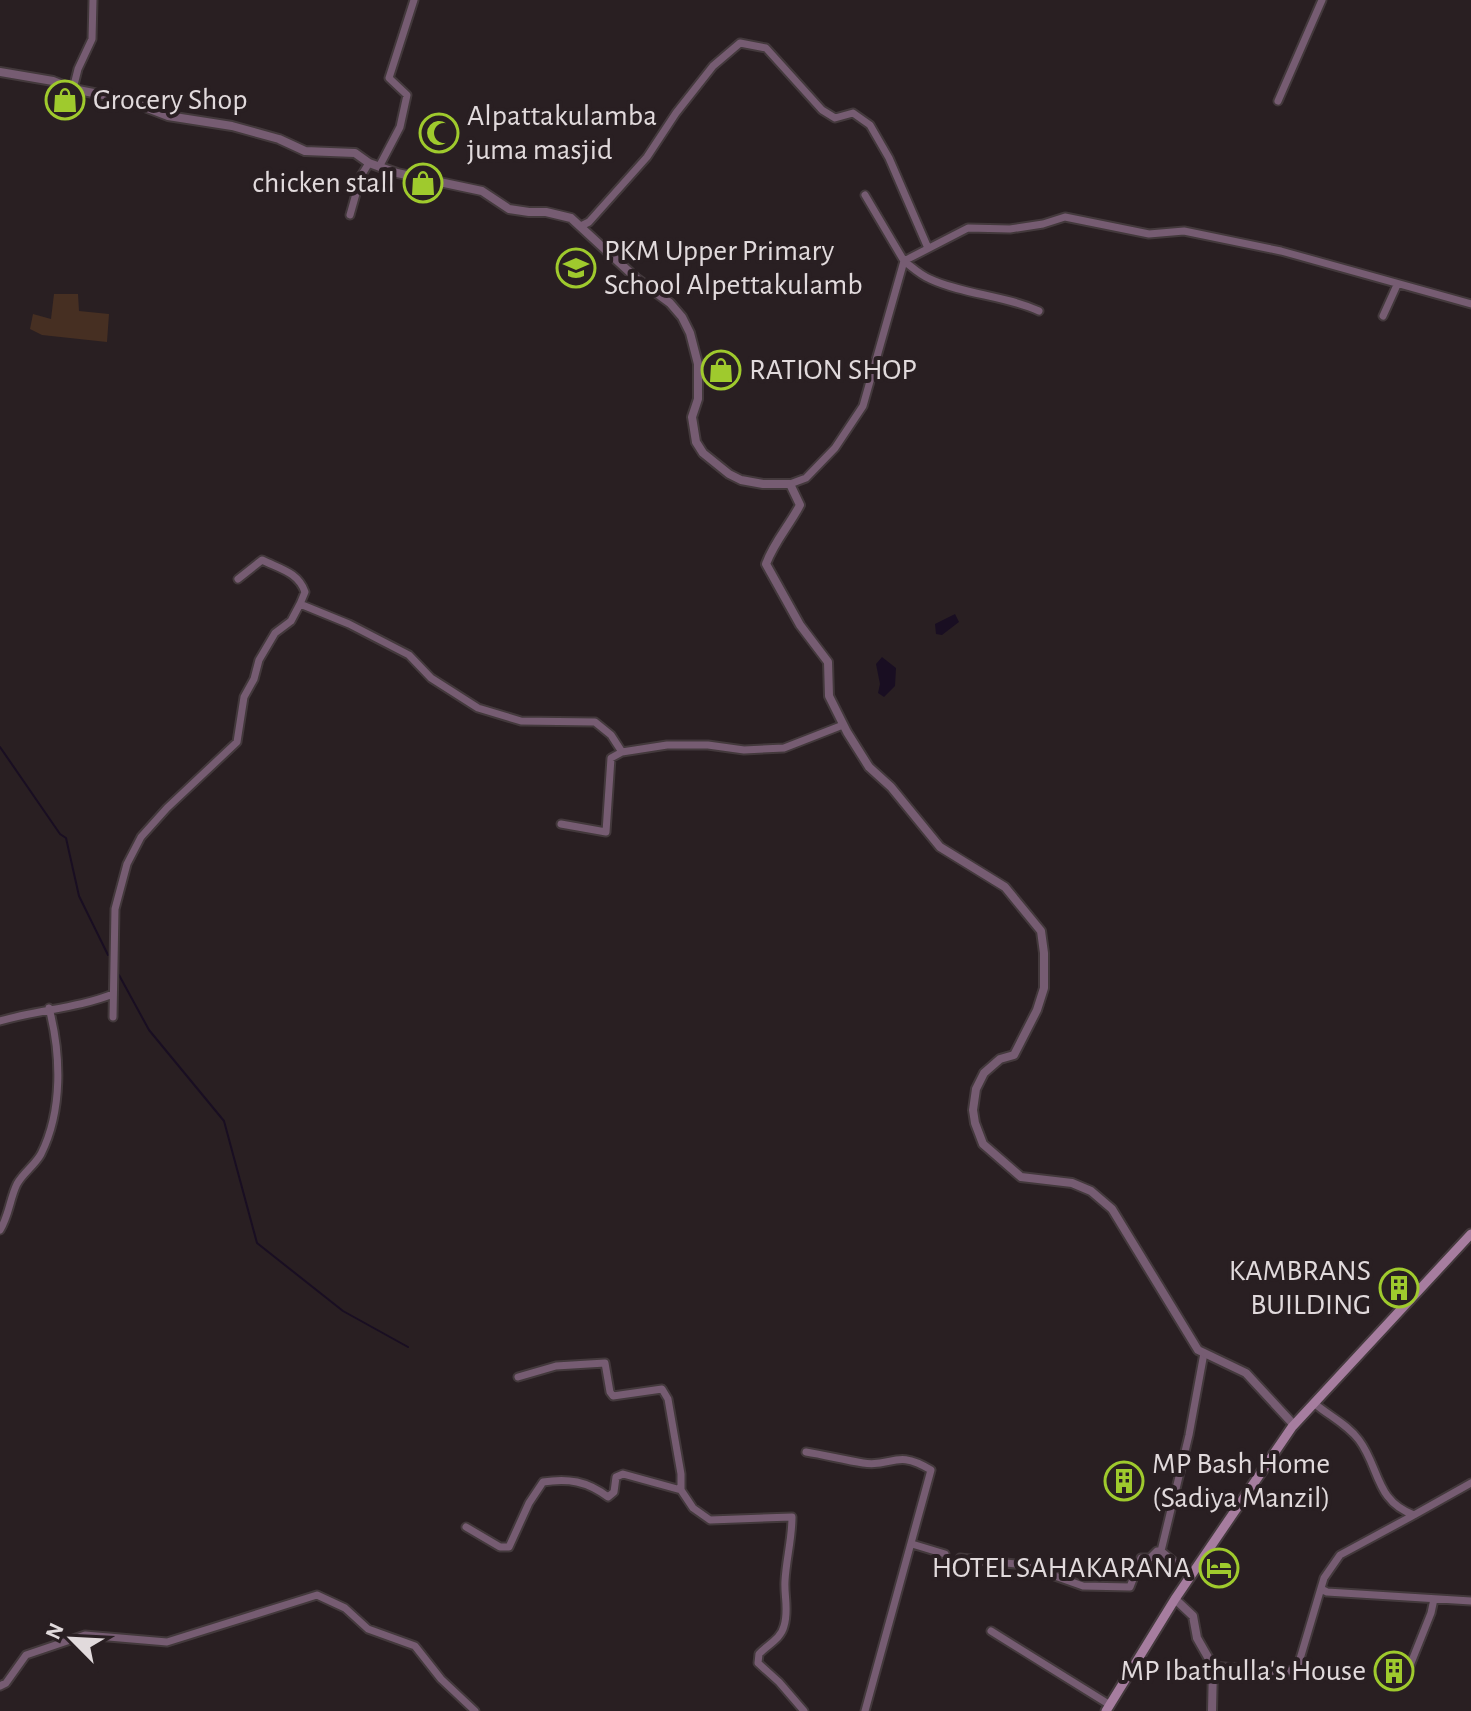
<svg xmlns="http://www.w3.org/2000/svg" width="1471" height="1711" font-family="'Alegreya Sans',sans-serif">
<style>
.green{fill:#462f22}
.water{fill:#190e22}
.lines{fill:none;stroke-linecap:round;stroke-linejoin:round}
.stream{stroke:#190e22;stroke-width:2}
.minor-casing{stroke:#43393c;stroke-width:11}
.tertiary-casing{stroke:#43393c;stroke-width:12}
.secondary-casing{stroke:#43393c;stroke-width:13}
.minor{stroke:#765c72;stroke-width:7}
.tertiary{stroke:#765c72;stroke-width:8}
.secondary{stroke:#a67d9f;stroke-width:9}
.labels{text-anchor:middle;dominant-baseline:central;stroke-width:8;stroke-linejoin:round;paint-order:stroke}
.poi-label{font-size:30px;fill:#e1dadc;stroke:#291f22;text-anchor:start}
</style>
<rect width="100%" height="100%" fill="#291f22"/>
<path class="green" d="M 582,259 L 596,270 L 585,284 L 577,280 L 571,289 L 565,285 Z
M 54,294 L 78,294 L 79,311 L 109,314 L 107,342 L 42,335 L 30,329 L 33,314 L 51,319 Z"/>
<path class="water" d="M 955,614 L 959,622 L 942,635 L 936,634 L 935,624 Z
M 882,657 L 896,668 L 895,686 L 884,697 L 878,693 L 880,684 L 876,664 Z"/>
<g class="lines">
<path class="stream" d="M 0,747 L 60,834 L 66,838 L 79,896 L 108,955
M 119,975 L 149,1030 L 224,1121 L 257,1243 L 343,1311 L 408,1347"/>
<g class="minor-casing">
<path id="minor" d="M 73,89 L 78,69 L 92,39 L 93,0
M 1278,101 L 1322,0
M 379,167 L 400,127 L 407,95 L 389,78 L 414,0
M 350,215 L 361,176 L 369,163
M 581,226 L 589,222 L 647,157 L 676,113 L 713,66 L 740,43 L 766,48 L 822,110 L 835,118 L 853,113 L 870,125 L 889,158 L 928,248
M 1039,311 C 1004,295 965,295 930,279 C 920,275 912,267 904,261 L 968,228 L 1010,229 L 1043,224 L 1065,217 L 1149,234 L 1184,231 L 1281,251 L 1471,304
M 1383,316 L 1397,285
M 790,484 L 806,478 L 835,448 L 863,406 L 904,261 L 865,195
M 238,579 L 262,560 C 280,569 298,572 305,592 L 300,604
M 561,824 L 606,832 L 611,758 L 622,752
M 113,1017 L 115,909 L 127,864 L 141,837 L 167,808 L 237,742 L 244,697 L 254,679 L 259,660 L 275,633 L 291,621 L 300,604 L 349,624 L 409,655 L 431,678 L 478,708 L 521,721 L 595,722 L 611,735 L 622,752 L 667,745 L 708,745 L 744,750 L 784,748 L 843,725
M 0,1021 C 37,1010 78,1008 113,994
M 0,1230 C 9,1216 10,1198 17,1184 C 23,1173 35,1165 41,1154 C 63,1110 61,1054 49,1008
M 518,1377 L 556,1366 L 605,1363 L 610,1392 L 613,1396 L 662,1389 L 668,1399 L 681,1474 L 681,1490 L 693,1508 L 710,1520 L 792,1517 C 792,1539 786,1560 785,1581 C 784,1596 789,1610 784,1626 C 781,1639 767,1645 759,1654 L 758,1663 L 779,1682 L 804,1711
M 1314,1403 C 1329,1416 1347,1424 1359,1440 C 1380,1468 1375,1501 1414,1515 L 1471,1483
M 806,1452 C 825,1455 844,1460 863,1463 C 893,1468 895,1448 931,1470 L 865,1711
M 466,1527 L 500,1547 L 509,1547 L 529,1503 L 543,1482 C 568,1478 587,1481 608,1497 L 614,1492 L 616,1477 L 623,1474 L 681,1490
M 912,1544 L 945,1554
M 960,1558 L 1024,1565 L 1083,1586 L 1130,1587 L 1141,1558 L 1150,1558 L 1157,1551 L 1161,1551
M 1191,1576 L 1161,1551 L 1189,1435 L 1204,1353
M 1321,1589 L 1327,1592 L 1471,1601
M 991,1631 L 1110,1705
M 1213,1666 L 1236,1668 L 1269,1676 L 1297,1669 L 1324,1578 L 1340,1555 L 1414,1515
M 1409,1668 L 1431,1613 L 1434,1599
M 0,1686 L 6,1683 L 26,1655 L 85,1635 L 167,1642 L 317,1595 L 345,1608 L 368,1629 L 415,1646 L 441,1679 L 475,1711"/>
</g>
<g class="tertiary-casing">
<path id="tertiary" d="M 0,72 L 53,81 L 73,89 L 124,99 L 168,116 L 232,126 L 279,139 L 305,151 L 355,153 L 369,163 L 397,173 L 482,191 L 509,209 L 529,212 L 546,212 L 571,218 L 636,278 L 670,303 L 682,317 L 690,333 L 698,364 L 698,399 L 692,417 L 696,442 L 703,453 L 729,474 L 741,480 L 763,484 L 790,484 L 800,505 C 789,526 774,542 766,564 L 800,625 L 828,662 L 829,696 L 847,732 L 869,767 L 891,787 L 940,847 L 1005,887 L 1041,931 L 1044,953 L 1044,988 L 1037,1010 L 1014,1055 L 1000,1059 L 984,1073 L 976,1089 L 973,1110 L 975,1123 L 983,1144 L 1021,1177 L 1072,1183 L 1091,1191 L 1112,1209 L 1198,1350 L 1246,1373 L 1294,1425
M 1175,1599 L 1193,1616 L 1197,1638 L 1213,1666 L 1212,1711"/>
</g>
<g class="secondary-casing">
<path id="secondary" d="M 1106,1711 L 1175,1599 L 1292,1427 L 1471,1234"/>
</g>
<use href="#minor" class="minor"/>
<use href="#tertiary" class="tertiary"/>
<use href="#secondary" class="secondary"/>
</g>
<defs>
<g id="shop-ring" transform="scale(2)"><circle r="9.5" fill="#291f22" stroke="#9fca2d" stroke-width="1.5"/><path d="M-5-2.5h2.3a2.7 3.5 0 0 1 5.4 0H5L5.5 6h-11ZM-1.5-2.5h3a1.5 2.3 0 0 0-3 0Z" fill="#9fca2d"/></g>
<g id="mosque-ring" transform="scale(2)"><circle r="9.5" fill="#291f22" stroke="#9fca2d" stroke-width="1.5"/><path d="M3.5-4.9A6 6 0 1 0 3.5 4.9A5 5 0 1 1 3.5-4.9Z" fill="#9fca2d"/></g>
<g id="school-ring" transform="scale(2)"><circle r="9.5" fill="#291f22" stroke="#9fca2d" stroke-width="1.5"/><path d="M0-5L7-2L0 1L-7-2ZM-4 1L0 2.5L4 1V4Q0 6-4 4Z" fill="#9fca2d"/></g>
<g id="building-ring" transform="scale(2)"><circle r="9.5" fill="#291f22" stroke="#9fca2d" stroke-width="1.5"/><path d="M-4-6H4V6H1V3H-1V6H-4ZM-2.5-4.3h1.7v1.8h-1.7ZM.8-4.3h1.7v1.8H.8ZM-2.5-1h1.7V.8h-1.7ZM.8-1h1.7V.8H.8Z" fill="#9fca2d"/></g>
<g id="hotel-ring" transform="scale(2)"><circle r="9.5" fill="#291f22" stroke="#9fca2d" stroke-width="1.5"/><path d="M-6-4.5h1.5V1H6V5H4.5V3h-9V5H-6ZM-4 0a1.8 1.8 0 1 1 3.6 0ZM.5 0V-2.5h3Q6-2.5 6 0Z" fill="#9fca2d"/></g>
</defs>
<g fill-rule="evenodd">
<use href="#shop-ring" x="65" y="100"/>
<use href="#mosque-ring" x="439" y="133"/>
<use href="#shop-ring" x="423" y="183"/>
<use href="#school-ring" x="576" y="268"/>
<use href="#shop-ring" x="721" y="370"/>
<use href="#building-ring" x="1399" y="1288"/>
<use href="#building-ring" x="1124" y="1481"/>
<use href="#hotel-ring" x="1219" y="1568"/>
<use href="#building-ring" x="1394" y="1671"/>
</g>
<g class="labels">
<g class="poi-label">
<text x="93" y="100">Grocery Shop</text>
<text x="467" y="116">Alpattakulamba<tspan x="467" dy="34">juma masjid</tspan></text>
<text x="395" y="183" text-anchor="end">chicken stall</text>
<text x="604" y="251">PKM Upper Primary<tspan x="604" dy="34">School Alpettakulamb</tspan></text>
<text x="749" y="370">RATION SHOP</text>
<text x="1371" y="1271" text-anchor="end">KAMBRANS<tspan x="1371" dy="34">BUILDING</tspan></text>
<text x="1152" y="1464">MP Bash Home<tspan x="1152" dy="34">(Sadiya Manzil)</tspan></text>
<text x="1191" y="1568" text-anchor="end">HOTEL SAHAKARANA</text>
<text x="1366" y="1671" text-anchor="end">MP Ibathulla's House</text>
</g>
</g>
<g transform="translate(72 1639) rotate(294)" stroke="#291f22" stroke-width="6" paint-order="stroke">
<path d="M0-6L14 30L0 20L-14 30Z" fill="#e1dadc"/>
<text y="-12" font-size="22" font-weight="bold" text-anchor="middle" fill="#e1dadc">N</text>
</g>
</svg>
